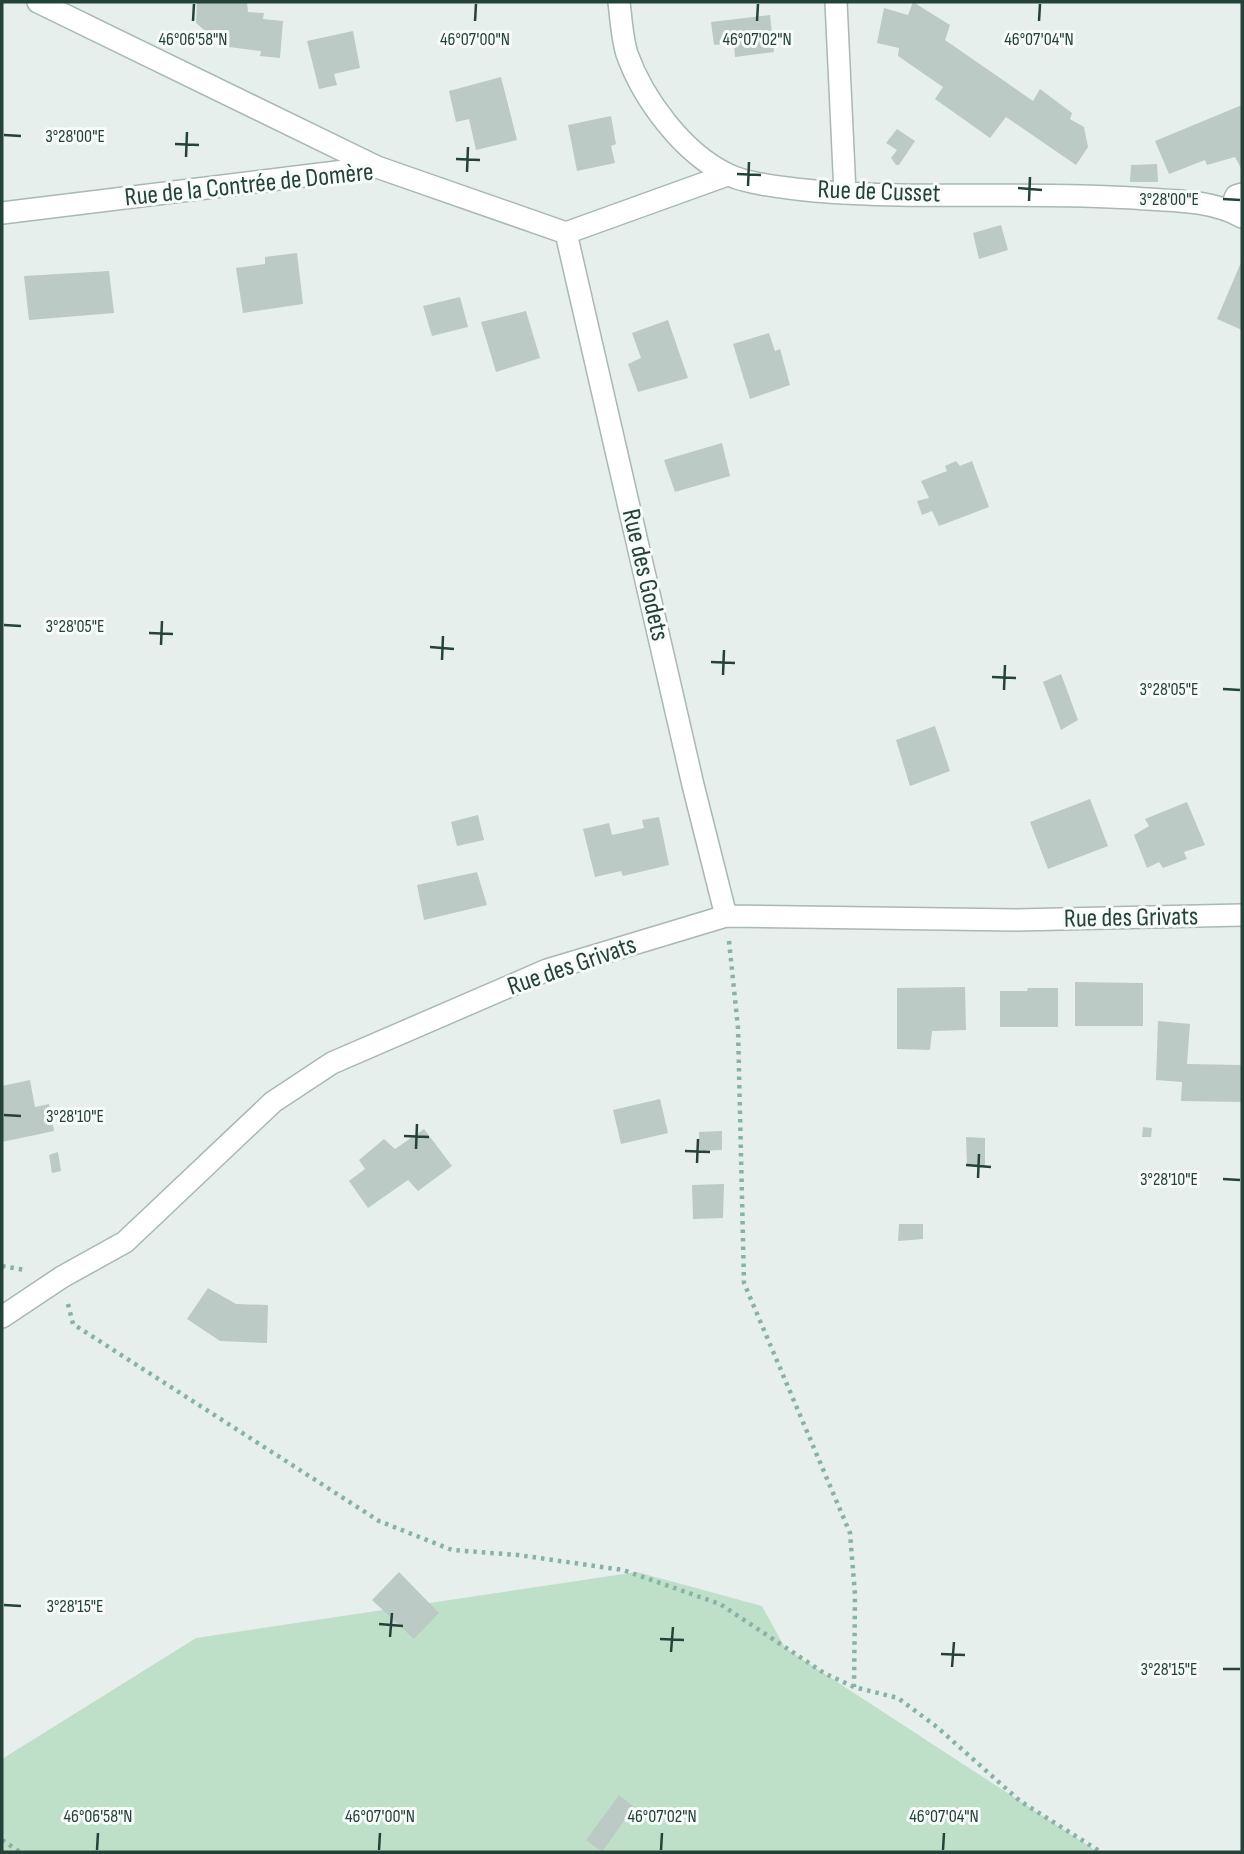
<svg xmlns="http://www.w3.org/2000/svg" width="1244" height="1854" font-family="'Sofia Sans Condensed',sans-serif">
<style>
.green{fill:#bfe0c8}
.building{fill:#bbcac4}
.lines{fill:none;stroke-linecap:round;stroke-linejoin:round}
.minor-casing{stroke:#a8b8b2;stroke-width:24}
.tertiary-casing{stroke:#a8b8b2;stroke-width:24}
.path{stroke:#86b3a5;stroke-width:4.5;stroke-dasharray:3.5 5;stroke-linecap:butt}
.minor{stroke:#fff;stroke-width:21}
.tertiary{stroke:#fff;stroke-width:21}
.ticks{fill:none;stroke:#24423a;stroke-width:2.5}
.labels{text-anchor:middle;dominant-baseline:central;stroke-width:6;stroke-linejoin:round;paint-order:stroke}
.street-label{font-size:26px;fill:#24423a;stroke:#f7fbf9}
.ticks-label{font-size:18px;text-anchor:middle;fill:#24423a;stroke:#f7fbf9;stroke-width:6;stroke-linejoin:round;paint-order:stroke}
</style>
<rect width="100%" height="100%" fill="#e6efeb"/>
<path class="green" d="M 637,1572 L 762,1606 L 785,1648 L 1098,1852 L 2,1852 L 2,1759 L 196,1638 Z"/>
<path class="building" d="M 197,2 L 247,2 L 248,12 L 264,13 L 263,19 L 283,21 L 280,58 L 260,56 L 261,51 L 229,47 L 229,36 L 204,30 L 196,23 Z
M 913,2 L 950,25 L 945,40 L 1033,101 L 1040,89 L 1072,113 L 1070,119 L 1084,127 L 1088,147 L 1076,165 L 1006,117 L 990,138 L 935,99 L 943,87 L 898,56 L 899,48 L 877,43 L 884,8 L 908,15 Z
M 770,15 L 774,52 L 735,57 L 734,43 L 714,45 L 711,22 Z
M 353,31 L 360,68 L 334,74 L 337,85 L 319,89 L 307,41 Z
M 501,77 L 517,140 L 476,150 L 469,119 L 456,122 L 449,91 Z
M 1242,105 L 1242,170 L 1235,157 L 1207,165 L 1205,160 L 1169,174 L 1155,141 Z
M 611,116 L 616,144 L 611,146 L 615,163 L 577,171 L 568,125 Z
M 897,129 L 915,141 L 899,165 L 896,165 L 891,158 L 897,150 L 886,143 Z
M 1157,164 L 1158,182 L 1130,182 L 1131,165 Z
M 1001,225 L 1008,250 L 979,259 L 973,233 Z
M 297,253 L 303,304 L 243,313 L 236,268 L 265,264 L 265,257 Z
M 1242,260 L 1242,330 L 1217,319 Z
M 109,271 L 114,313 L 29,320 L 24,276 Z
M 460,297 L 468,327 L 432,336 L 423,306 Z
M 526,311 L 540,358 L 496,372 L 481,322 Z
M 668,320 L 688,378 L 638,392 L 628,364 L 641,358 L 632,333 Z
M 769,333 L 775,351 L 780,349 L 790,385 L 750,399 L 733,344 Z
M 722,443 L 730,476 L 675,492 L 664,460 Z
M 956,461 L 960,466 L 972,461 L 989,507 L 939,526 L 932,511 L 922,515 L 917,501 L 929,498 L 921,481 L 947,471 L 945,466 Z
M 1061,674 L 1078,720 L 1061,730 L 1043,682 Z
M 935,726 L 950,771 L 910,786 L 896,740 Z
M 1090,799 L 1108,846 L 1048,869 L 1030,822 Z
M 1187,802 L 1205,845 L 1184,852 L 1187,859 L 1163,868 L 1159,862 L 1147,868 L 1134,835 L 1149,826 L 1145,819 Z
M 478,815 L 484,840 L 457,846 L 451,822 Z
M 659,817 L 669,865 L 623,876 L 621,871 L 595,877 L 583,829 L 609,823 L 612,835 L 644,828 L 642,820 Z
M 477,872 L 487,905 L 424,920 L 417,885 Z
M 1075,982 L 1143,983 L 1143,1026 L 1075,1026 Z
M 965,987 L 966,1030 L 932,1031 L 930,1050 L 897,1049 L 897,988 Z
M 1028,988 L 1058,988 L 1058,1027 L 1000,1027 L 1000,991 L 1027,991 Z
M 1158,1021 L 1190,1024 L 1187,1064 L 1242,1065 L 1242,1102 L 1181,1101 L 1182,1082 L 1156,1080 Z
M 30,1080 L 35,1107 L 49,1104 L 54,1131 L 2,1142 L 2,1086 Z
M 660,1099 L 668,1133 L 621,1144 L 613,1110 Z
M 1143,1127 L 1152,1128 L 1151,1137 L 1142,1137 Z
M 424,1129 L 452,1166 L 418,1191 L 408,1180 L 368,1208 L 349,1181 L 365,1169 L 359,1160 L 384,1139 L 395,1149 Z
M 722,1131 L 722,1150 L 699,1151 L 699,1132 Z
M 966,1137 L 985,1138 L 985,1166 L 967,1166 Z
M 58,1152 L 61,1171 L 52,1173 L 49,1155 Z
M 724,1184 L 723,1218 L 693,1219 L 692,1185 Z
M 899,1224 L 923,1224 L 923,1239 L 898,1241 Z
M 208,1288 L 236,1304 L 268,1305 L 267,1343 L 220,1341 L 187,1319 Z
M 399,1572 L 439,1613 L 414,1639 L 372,1600 Z
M 619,1795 L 634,1807 L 602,1852 L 586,1840 Z"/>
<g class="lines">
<g class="minor-casing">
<path id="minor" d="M 38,2 L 377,167
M 836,2 L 845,193
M 1230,210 L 1236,196 L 1242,194
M 2,213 L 377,167 L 566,233 L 727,175
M 566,233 L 693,785 L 726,916
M 2,1317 L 62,1277 L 125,1242 L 273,1102 L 332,1063 L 547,970 L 726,916 L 1016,920 L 1242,915"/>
</g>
<g class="tertiary-casing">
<path id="tertiary" d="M 619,2 C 621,18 622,38 627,54 C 643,99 683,153 727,174 C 746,184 793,189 815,191 C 921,200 1028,191 1133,198 C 1169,201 1210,199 1242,217"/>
</g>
<path class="path" d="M 729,941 L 738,1028 L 744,1283 L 850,1533 L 855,1595 L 854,1687
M 2,1266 L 25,1270
M 68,1304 L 73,1324 L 379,1521 L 452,1550 L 518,1555 L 623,1570 L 720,1604 L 824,1673 L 854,1687 L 898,1698 L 937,1727 L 1020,1801 L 1101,1852
M 2,1840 L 20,1852"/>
<use href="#minor" class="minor"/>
<use href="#tertiary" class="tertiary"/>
</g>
<path class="ticks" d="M 193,21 L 194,4M 475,21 L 476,4M 757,21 L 758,4M 1039,21 L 1040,4M 4,135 L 21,136M 175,144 L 199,145M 186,157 L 187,132M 456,159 L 480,160M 467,172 L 468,147M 737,174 L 761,175M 748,186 L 749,162M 1018,188 L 1042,190M 1223,199 L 1240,200M 1029,201 L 1030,177M 4,625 L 21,626M 149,633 L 173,634M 161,645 L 162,621M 430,647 L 454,649M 442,660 L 443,636M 711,662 L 735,663M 723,675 L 724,650M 992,677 L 1016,678M 1223,689 L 1240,690M 1004,690 L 1005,665M 4,1115 L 21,1116M 404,1136 L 429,1137M 416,1149 L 417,1124M 685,1151 L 710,1152M 697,1163 L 698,1139M 966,1165 L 991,1167M 978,1178 L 979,1154M 1223,1179 L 1240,1180M 4,1605 L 21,1606M 379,1624 L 403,1626M 390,1637 L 392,1613M 660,1639 L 684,1640M 671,1652 L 673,1627M 941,1654 L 965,1655M 952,1667 L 954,1642M 1223,1669 L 1240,1669M 97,1850 L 98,1833M 379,1850 L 380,1833M 661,1850 L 662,1833M 943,1850 L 944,1833"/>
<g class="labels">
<g class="street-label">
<text transform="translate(249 185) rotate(-6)">Rue de la Contrée de Domère</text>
<text transform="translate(879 192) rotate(2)">Rue de Cusset</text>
<text transform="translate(645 575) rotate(77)">Rue des Godets</text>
<text transform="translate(1131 918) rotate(-1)">Rue des Grivats</text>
<text transform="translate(572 966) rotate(-19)">Rue des Grivats</text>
</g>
</g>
<g class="ticks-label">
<text x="193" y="45">46°06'58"N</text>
<text x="475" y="45">46°07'00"N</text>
<text x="757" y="45">46°07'02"N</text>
<text x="1039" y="45">46°07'04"N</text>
<text x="75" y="142">3°28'00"E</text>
<text x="1169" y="205">3°28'00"E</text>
<text x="75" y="632">3°28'05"E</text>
<text x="1169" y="695">3°28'05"E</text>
<text x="75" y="1122">3°28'10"E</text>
<text x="1169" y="1185">3°28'10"E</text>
<text x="75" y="1612">3°28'15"E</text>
<text x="1169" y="1675">3°28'15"E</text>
<text x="98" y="1822">46°06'58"N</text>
<text x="380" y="1822">46°07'00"N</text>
<text x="662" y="1822">46°07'02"N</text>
<text x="944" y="1822">46°07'04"N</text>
</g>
<rect width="1244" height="1854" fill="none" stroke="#24423a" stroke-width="7"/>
</svg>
